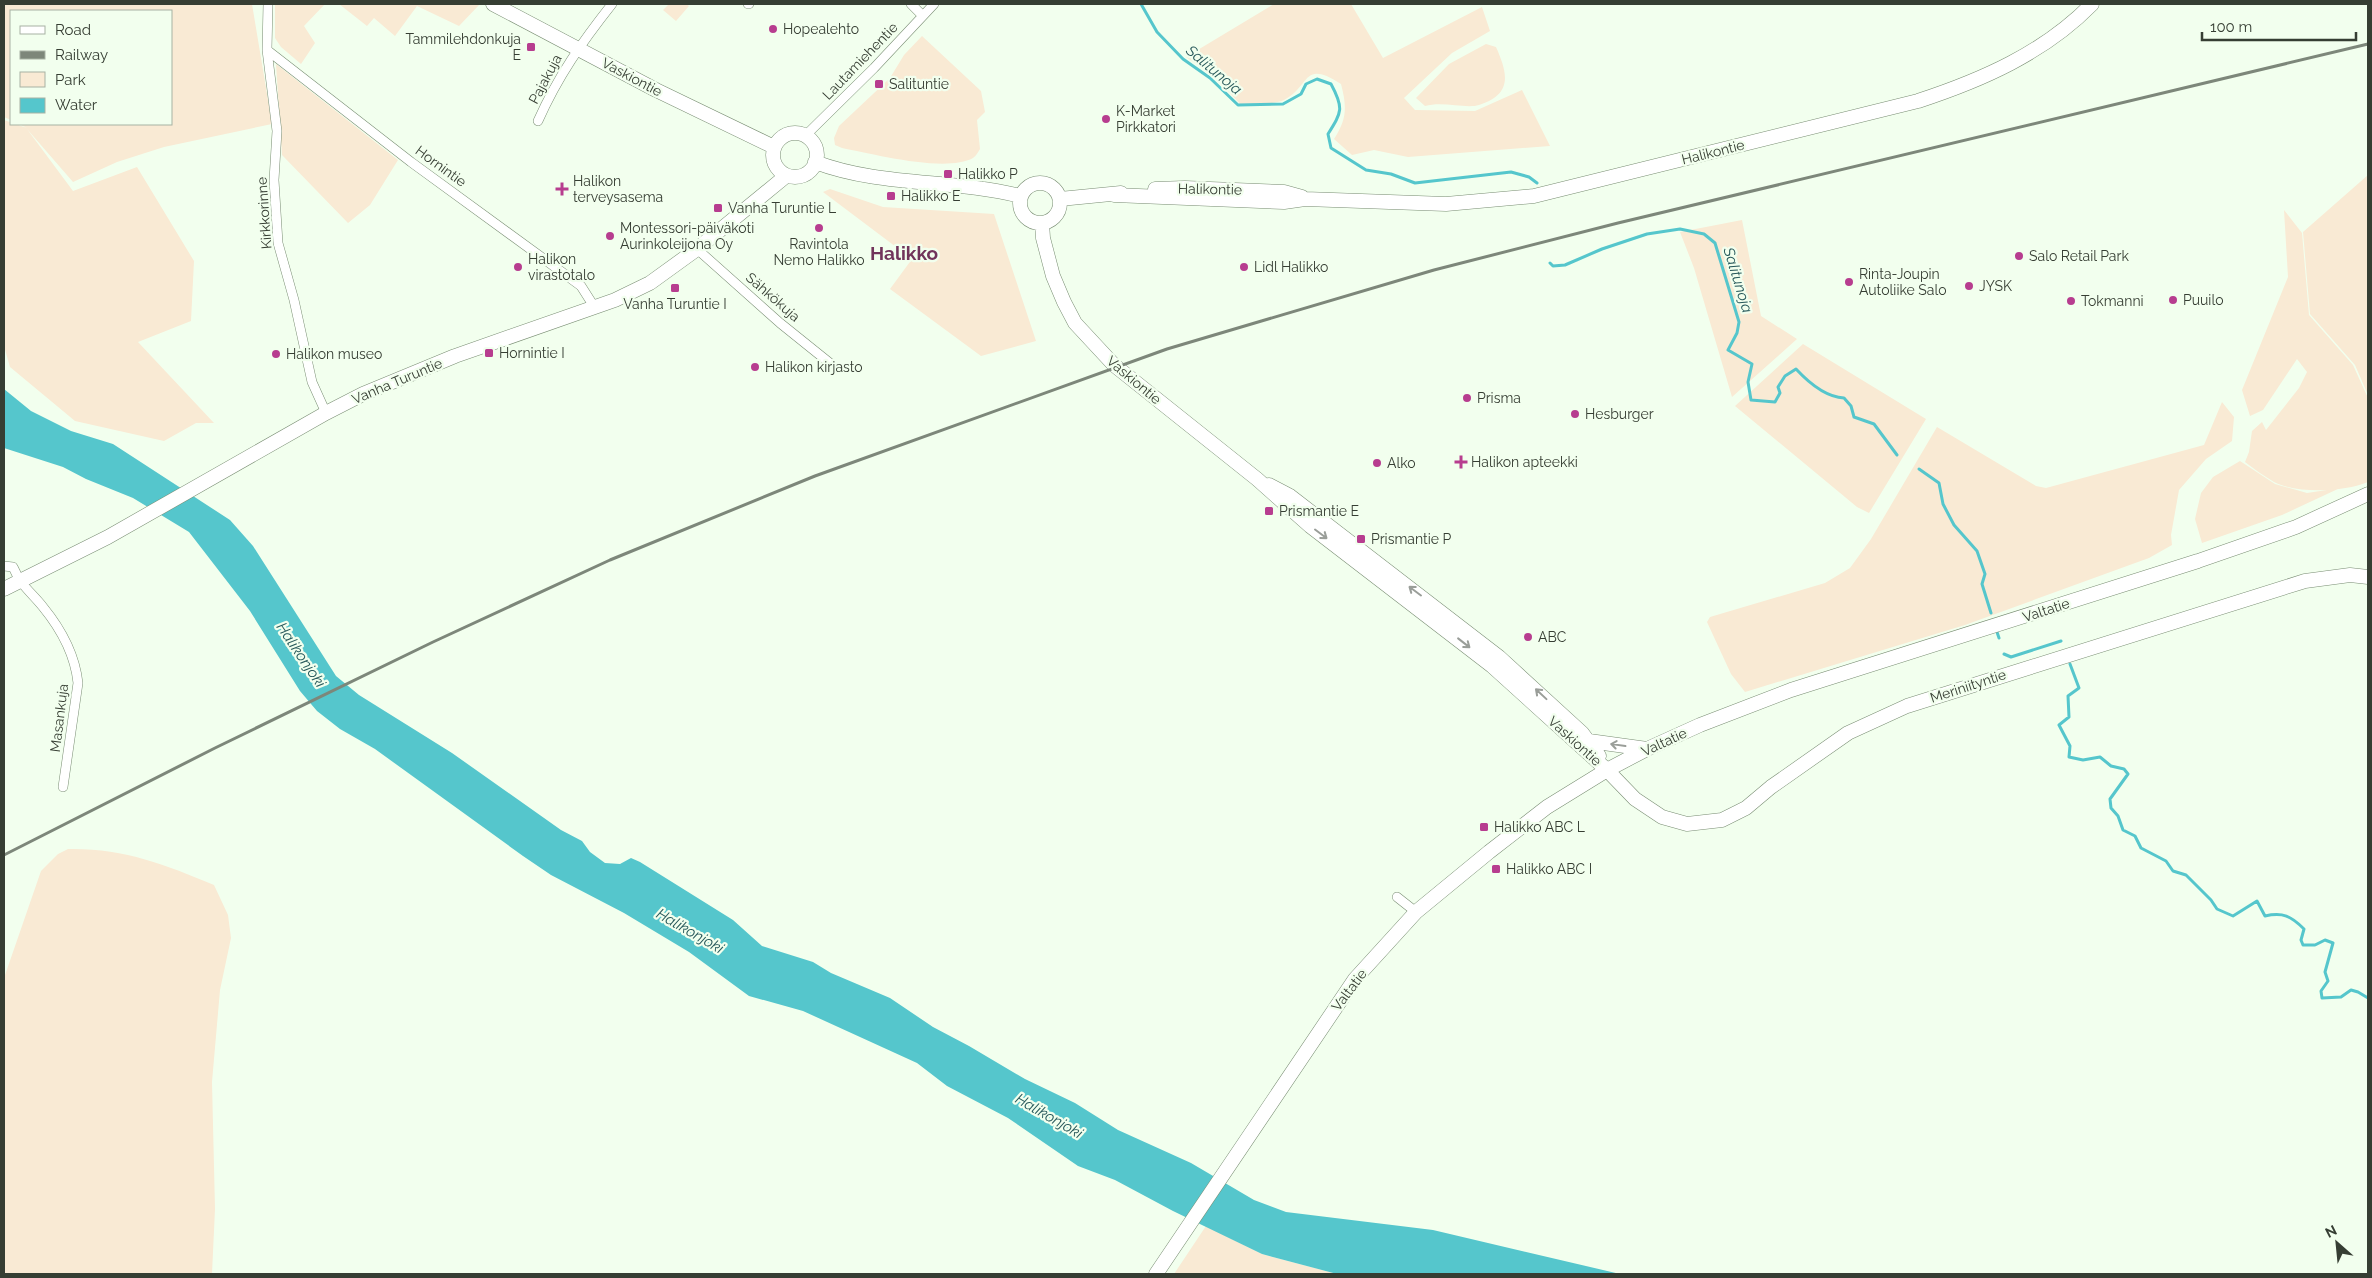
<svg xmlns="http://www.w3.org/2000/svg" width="2372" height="1278" font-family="Raleway,sans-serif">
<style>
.green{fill:#f9ead4}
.water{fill:#55c6cc}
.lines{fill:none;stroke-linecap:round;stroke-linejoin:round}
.stream{stroke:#55c6cc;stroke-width:3}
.street-casing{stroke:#798d73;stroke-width:10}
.secondary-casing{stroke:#798d73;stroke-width:15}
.street{stroke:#fff;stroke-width:9}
.secondary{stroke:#fff;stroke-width:14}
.rail{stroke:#7d877a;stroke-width:3}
.oneway{stroke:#9a9e99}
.poi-dot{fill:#b73d8f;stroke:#f2ffee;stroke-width:2}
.labels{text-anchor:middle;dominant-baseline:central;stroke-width:4.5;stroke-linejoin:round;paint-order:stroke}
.poi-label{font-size:14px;fill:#363e33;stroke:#f2ffee;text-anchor:start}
.street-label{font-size:14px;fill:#363e33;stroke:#f2ffee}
.water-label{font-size:15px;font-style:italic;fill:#28595b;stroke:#f2ffee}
.district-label{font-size:19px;font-weight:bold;fill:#71345b;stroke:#f2ffee}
</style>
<rect width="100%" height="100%" fill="#f2ffee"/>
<path class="green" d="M 4,4 L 252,4 L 272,124 L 164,147 L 117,162 L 73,182 L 27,129 L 73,191 L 137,167 L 194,261 L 191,321 L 138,342 L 214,423 L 196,423 L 164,441 L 75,421 L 10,367 L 4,346 L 4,120 L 27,128 L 19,124 L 171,124 L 171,11 L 11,11 L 11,120 L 4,117 Z
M 275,4 L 325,4 L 304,26 L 315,43 L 301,64 L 281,47 L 275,38 Z
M 339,4 L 480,4 L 459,26 L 417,6 L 395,36 L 374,18 L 367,26 Z
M 669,4 L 686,4 L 689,6 L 676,21 L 663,10 Z
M 1274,4 L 1351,4 L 1383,58 L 1482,7 L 1490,31 L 1452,53 L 1404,98 L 1415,110 L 1475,111 L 1522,90 L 1550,146 L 1408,157 L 1374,150 L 1352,155 L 1334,139 C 1347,119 1347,107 1341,84 C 1302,59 1311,86 1284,100 C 1273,105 1254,103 1241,105 L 1215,77 L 1186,57 Z
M 922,36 L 981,91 L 985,112 L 977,120 L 980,149 C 978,152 976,156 973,158 C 946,173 873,154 842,148 L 835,145 L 834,138 L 839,126 L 890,78 L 904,55 Z
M 1486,44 L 1496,47 C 1507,72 1514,94 1479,105 C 1466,109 1443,101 1425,106 L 1416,98 L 1449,64 Z
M 276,64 L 398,160 L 370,205 L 348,223 L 282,155 Z
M 2368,175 L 2368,395 L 2355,365 L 2310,314 L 2303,232 Z
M 830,189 L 883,207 L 994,214 L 1036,341 L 981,356 L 890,289 L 912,259 L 823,192 Z
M 2284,210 L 2302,233 L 2309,315 L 2353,365 L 2368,398 L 2368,482 C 2344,492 2298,494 2274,482 C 2264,476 2254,469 2245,462 L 2249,452 L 2252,431 L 2262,422 L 2266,430 L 2299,388 L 2307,372 L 2297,359 L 2263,410 L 2250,416 L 2242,390 L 2288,277 Z
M 1742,220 L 1761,316 L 1797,339 L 1732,397 L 1694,268 L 1680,232 Z
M 1803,344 L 1926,419 L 1869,513 L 1857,507 L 1735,406 Z
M 2222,402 L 2234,417 L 2232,441 L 2206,459 L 2179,490 L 2171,535 L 2172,545 L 2149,558 L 1965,625 L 1745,692 L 1731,674 L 1707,622 L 1710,617 L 1825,583 L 1850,568 L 1871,539 L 1937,427 L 2036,486 L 2046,488 L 2204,445 Z
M 2240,461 L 2275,484 L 2307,493 L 2340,488 L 2282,515 L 2202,543 L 2195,519 L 2201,493 L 2213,477 Z
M 68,849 C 123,848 164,864 214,885 L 228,915 L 231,938 L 220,990 L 212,1082 L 215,1209 L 212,1274 L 4,1274 L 4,978 L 41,871 L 58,854 Z
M 1206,1226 L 1262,1254 L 1337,1274 L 1174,1274 Z"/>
<path class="water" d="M 4,389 L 31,411 L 71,431 L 113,444 L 230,520 L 253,546 L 336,676 L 359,695 L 452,753 L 561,830 L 582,841 L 590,852 L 605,863 L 620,864 L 631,858 L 640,862 L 733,920 L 762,946 L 813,962 L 831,973 L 890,998 L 933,1027 L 969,1046 L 1025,1079 L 1075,1103 L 1118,1130 L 1191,1163 L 1254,1200 L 1286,1212 L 1433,1230 L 1620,1274 L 1337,1274 L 1262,1254 L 1173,1211 L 1115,1180 L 1078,1166 L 1008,1118 L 947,1086 L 917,1063 L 803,1011 L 749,996 L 689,952 L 624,913 L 551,875 L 523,856 L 375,749 L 340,729 L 317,711 L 300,691 L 250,611 L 189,532 L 133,498 L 86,479 L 63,467 L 4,448 Z"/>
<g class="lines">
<path class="stream" d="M 1141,4 L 1157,32 L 1183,59 L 1210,78 L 1238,105 L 1283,104 L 1301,94 L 1306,84 L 1317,79 L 1331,84 C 1344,108 1342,112 1328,134 L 1331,148 L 1366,170 L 1391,174 L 1415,183 L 1511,172 L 1529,177 L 1537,183
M 1550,263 L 1553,266 L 1565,265 L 1602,249 L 1647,234 L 1680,229 L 1704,234 L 1715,243 L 1739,322 L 1737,333 L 1728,350 L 1752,364 L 1748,382 L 1751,400 L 1775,402 L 1780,393 L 1778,387 L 1785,376 L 1796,369 C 1809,383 1825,397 1844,398 L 1851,406 L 1854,417 L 1874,424 L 1897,455
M 1919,469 L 1939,483 L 1943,504 L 1954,525 L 1977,551 L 1985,574 L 1982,584 L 1991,613
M 1997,632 L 1999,638
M 2004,654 L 2011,657 L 2061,641
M 2070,664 L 2079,688 L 2068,696 L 2069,717 L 2059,725 L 2070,746 L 2069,757 L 2083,760 L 2100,757 L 2111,766 L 2124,769 L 2128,774 L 2110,799 L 2111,808 L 2118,816 L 2123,830 L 2135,836 L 2141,848 L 2166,861 L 2173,871 L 2186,875 L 2211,900 L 2217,909 L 2233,916 L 2257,901 L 2265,916 C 2283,912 2291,916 2304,929 L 2301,940 L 2303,945 L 2315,945 L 2325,940 L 2333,943 L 2325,972 L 2328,981 L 2321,991 L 2322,998 L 2341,997 L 2351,990 L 2358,992 L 2368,998"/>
<g class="street-casing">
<path id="street" d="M 268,4 L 267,50 L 277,131 L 274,180 L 278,243 L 294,300 L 312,382 L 326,413
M 748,4 L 749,4
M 911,4 L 922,15
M 267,50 L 411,162 L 581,286 L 595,308
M 538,121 C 558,76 582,42 612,4
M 805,136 L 874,68 L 934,4
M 697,249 L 780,323 L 831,364
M 4,566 L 13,567 C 21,586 31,592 43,607 C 61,629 75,655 78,683 L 63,787
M 1397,897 L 1416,912"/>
</g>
<g class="secondary-casing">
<path id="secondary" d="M 493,4 L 656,90 L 774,147
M773 155a22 22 0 1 1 44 0a22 22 0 1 1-44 0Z
M 815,162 C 881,187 953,179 1020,196
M1020 203a20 20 0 1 1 40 0a20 20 0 1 1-40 0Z
M 1155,189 L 1185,188 L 1284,192 L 1302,197
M 1114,195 L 1284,202 L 1305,199 L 1446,204 L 1534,196 L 1918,101 C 1982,80 2044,53 2092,4
M 1060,199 L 1121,193
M 1042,223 L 1043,238 L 1053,276 L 1064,302 L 1075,323 L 1114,365 L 1257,479 L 1310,526 L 1492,666 L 1607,770 L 1635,799 L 1662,817 L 1687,824 L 1722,820 L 1746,808 L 1771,787 L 1848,733 L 1907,706 L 2305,581 L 2350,575 L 2368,577
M 1269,485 L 1290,496 L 1499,657 L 1582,733 L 1599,756
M 4,589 L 108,537 L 326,413 L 363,394 L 455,356 L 615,300 L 650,283 L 697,249 L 786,176
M 1589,741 L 1647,749
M 1156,1274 L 1355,979 L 1416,912 L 1489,852 L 1547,807 L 1607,770 L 1647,749 L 1700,725 L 1791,690 L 2198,561 L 2296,527 L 2368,494"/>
</g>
<use href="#street" class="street"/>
<use href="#secondary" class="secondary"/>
<path class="rail" d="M 4,855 L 215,748 L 433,642 L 610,560 L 815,476 L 1167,349 L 1434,270 L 1618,223 L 2368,44"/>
</g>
<defs><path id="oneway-shaft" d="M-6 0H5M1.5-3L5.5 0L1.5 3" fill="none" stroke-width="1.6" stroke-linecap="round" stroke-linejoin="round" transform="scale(1.25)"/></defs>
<g class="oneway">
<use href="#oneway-shaft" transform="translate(1321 534) rotate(37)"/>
<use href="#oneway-shaft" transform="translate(1415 591) rotate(-143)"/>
<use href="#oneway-shaft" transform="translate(1464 643) rotate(38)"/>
<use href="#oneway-shaft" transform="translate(1541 694) rotate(-137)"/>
<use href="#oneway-shaft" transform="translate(1618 745) rotate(-172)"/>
</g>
<g class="poi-dot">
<circle cx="773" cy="29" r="5"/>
<rect x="526" y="42" width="10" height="10" rx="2.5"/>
<rect x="874" y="79" width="10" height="10" rx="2.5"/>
<circle cx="1106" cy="119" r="5"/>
<rect x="943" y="169" width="10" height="10" rx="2.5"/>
<path d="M559.5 181.5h5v5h5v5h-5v5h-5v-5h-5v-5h5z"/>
<rect x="886" y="191" width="10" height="10" rx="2.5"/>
<rect x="713" y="203" width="10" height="10" rx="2.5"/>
<circle cx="819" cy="228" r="5"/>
<circle cx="610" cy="236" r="5"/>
<circle cx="2019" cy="256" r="5"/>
<circle cx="518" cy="267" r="5"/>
<circle cx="1244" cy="267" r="5"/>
<circle cx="1849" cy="282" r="5"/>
<circle cx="1969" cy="286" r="5"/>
<rect x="670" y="283" width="10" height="10" rx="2.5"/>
<circle cx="2173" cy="300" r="5"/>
<circle cx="2071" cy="301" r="5"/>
<rect x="484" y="348" width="10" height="10" rx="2.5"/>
<circle cx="276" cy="354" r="5"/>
<circle cx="755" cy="367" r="5"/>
<circle cx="1467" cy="398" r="5"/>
<circle cx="1575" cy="414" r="5"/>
<path d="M1458.5 454.5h5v5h5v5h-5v5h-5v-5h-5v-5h5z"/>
<circle cx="1377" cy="463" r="5"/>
<rect x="1264" y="506" width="10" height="10" rx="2.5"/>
<rect x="1356" y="534" width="10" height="10" rx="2.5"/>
<circle cx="1528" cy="637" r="5"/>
<rect x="1479" y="822" width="10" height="10" rx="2.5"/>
<rect x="1491" y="864" width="10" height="10" rx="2.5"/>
</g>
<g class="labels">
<g class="poi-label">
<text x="783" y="29">Hopealehto</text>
<text x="521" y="39" text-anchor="end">Tammilehdonkuja<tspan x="521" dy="16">E</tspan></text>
<text x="889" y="84">Salituntie</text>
<text x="1116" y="111">K-Market<tspan x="1116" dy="16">Pirkkatori</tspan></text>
<text x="958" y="174">Halikko P</text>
<text x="573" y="181">Halikon<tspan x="573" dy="16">terveysasema</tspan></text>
<text x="901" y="196">Halikko E</text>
<text x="728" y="208">Vanha Turuntie L</text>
<text x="620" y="228">Montessori-päiväkoti<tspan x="620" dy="16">Aurinkoleijona Oy</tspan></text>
<text x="819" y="244" text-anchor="middle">Ravintola<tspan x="819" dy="16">Nemo Halikko</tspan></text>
<text x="2029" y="256">Salo Retail Park</text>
<text x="528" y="259">Halikon<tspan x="528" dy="16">virastotalo</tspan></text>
<text x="1254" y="267">Lidl Halikko</text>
<text x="1859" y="274">Rinta-Joupin<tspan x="1859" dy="16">Autoliike Salo</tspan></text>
<text x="1979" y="286">JYSK</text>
<text x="2183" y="300">Puuilo</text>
<text x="2081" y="301">Tokmanni</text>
<text x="675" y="304" text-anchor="middle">Vanha Turuntie I</text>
<text x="499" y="353">Hornintie I</text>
<text x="286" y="354">Halikon museo</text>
<text x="765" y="367">Halikon kirjasto</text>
<text x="1477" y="398">Prisma</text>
<text x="1585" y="414">Hesburger</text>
<text x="1471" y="462">Halikon apteekki</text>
<text x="1387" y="463">Alko</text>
<text x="1279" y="511">Prismantie E</text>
<text x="1371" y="539">Prismantie P</text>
<text x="1538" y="637">ABC</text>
<text x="1494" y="827">Halikko ABC L</text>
<text x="1506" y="869">Halikko ABC I</text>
</g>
<g class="street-label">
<text transform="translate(860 61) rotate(-46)">Lautamiehentie</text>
<text transform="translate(632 77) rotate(28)">Vaskiontie</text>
<text transform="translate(545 79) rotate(-62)">Pajakuja</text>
<text transform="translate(1713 152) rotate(-14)">Halikontie</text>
<text transform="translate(441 166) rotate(36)">Hornintie</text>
<text transform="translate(1210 189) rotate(1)">Halikontie</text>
<text transform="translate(264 213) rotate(-94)">Kirkkorinne</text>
<text transform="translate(773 297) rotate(41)">Sähkökuja</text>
<text transform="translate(1134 380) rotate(40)">Vaskiontie</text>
<text transform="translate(397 381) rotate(-23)">Vanha Turuntie</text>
<text transform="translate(2046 610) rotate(-18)">Valtatie</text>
<text transform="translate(1968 686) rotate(-18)">Meriniityntie</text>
<text transform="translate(59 718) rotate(-83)">Masankuja</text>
<text transform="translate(1575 741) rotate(42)">Vaskiontie</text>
<text transform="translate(1664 742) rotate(-25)">Valtatie</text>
<text transform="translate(1349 990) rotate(-53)">Valtatie</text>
</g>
<g class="water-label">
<text transform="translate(1214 70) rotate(40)">Salitunoja</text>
<text transform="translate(1738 280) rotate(73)">Salitunoja</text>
<text transform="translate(301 655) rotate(56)">Halikonjoki</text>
<text transform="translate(690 931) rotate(30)">Halikonjoki</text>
<text transform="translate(1049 1116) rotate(30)">Halikonjoki</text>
</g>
<g class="district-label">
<text x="904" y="253">Halikko</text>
</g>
</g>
<rect width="2372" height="1278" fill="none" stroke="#363e33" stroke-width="10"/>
<rect x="10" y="10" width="162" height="115" fill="#f2ffee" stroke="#a7b2a3"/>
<rect x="20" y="26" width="25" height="8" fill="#ffffff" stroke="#a7b2a3"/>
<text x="55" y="35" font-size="15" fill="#363e33">Road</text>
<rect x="20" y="51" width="25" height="8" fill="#7d877a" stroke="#a7b2a3"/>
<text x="55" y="60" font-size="15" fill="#363e33">Railway</text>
<rect x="20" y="72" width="25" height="15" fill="#f9ead4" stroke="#a7b2a3"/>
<text x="55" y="85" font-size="15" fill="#363e33">Park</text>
<rect x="20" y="98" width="25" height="15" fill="#55c6cc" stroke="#a7b2a3"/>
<text x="55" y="110" font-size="15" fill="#363e33">Water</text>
<g transform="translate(2337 1243) rotate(333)" stroke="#f2ffee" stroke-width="4" paint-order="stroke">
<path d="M0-4L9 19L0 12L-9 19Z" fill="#363e33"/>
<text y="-8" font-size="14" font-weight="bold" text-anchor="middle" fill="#363e33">N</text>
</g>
<path d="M2202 32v8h154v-8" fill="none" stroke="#363e33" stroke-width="2.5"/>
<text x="2210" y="32" font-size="15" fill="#363e33" stroke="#f2ffee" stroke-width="4" paint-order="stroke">100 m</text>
</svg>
